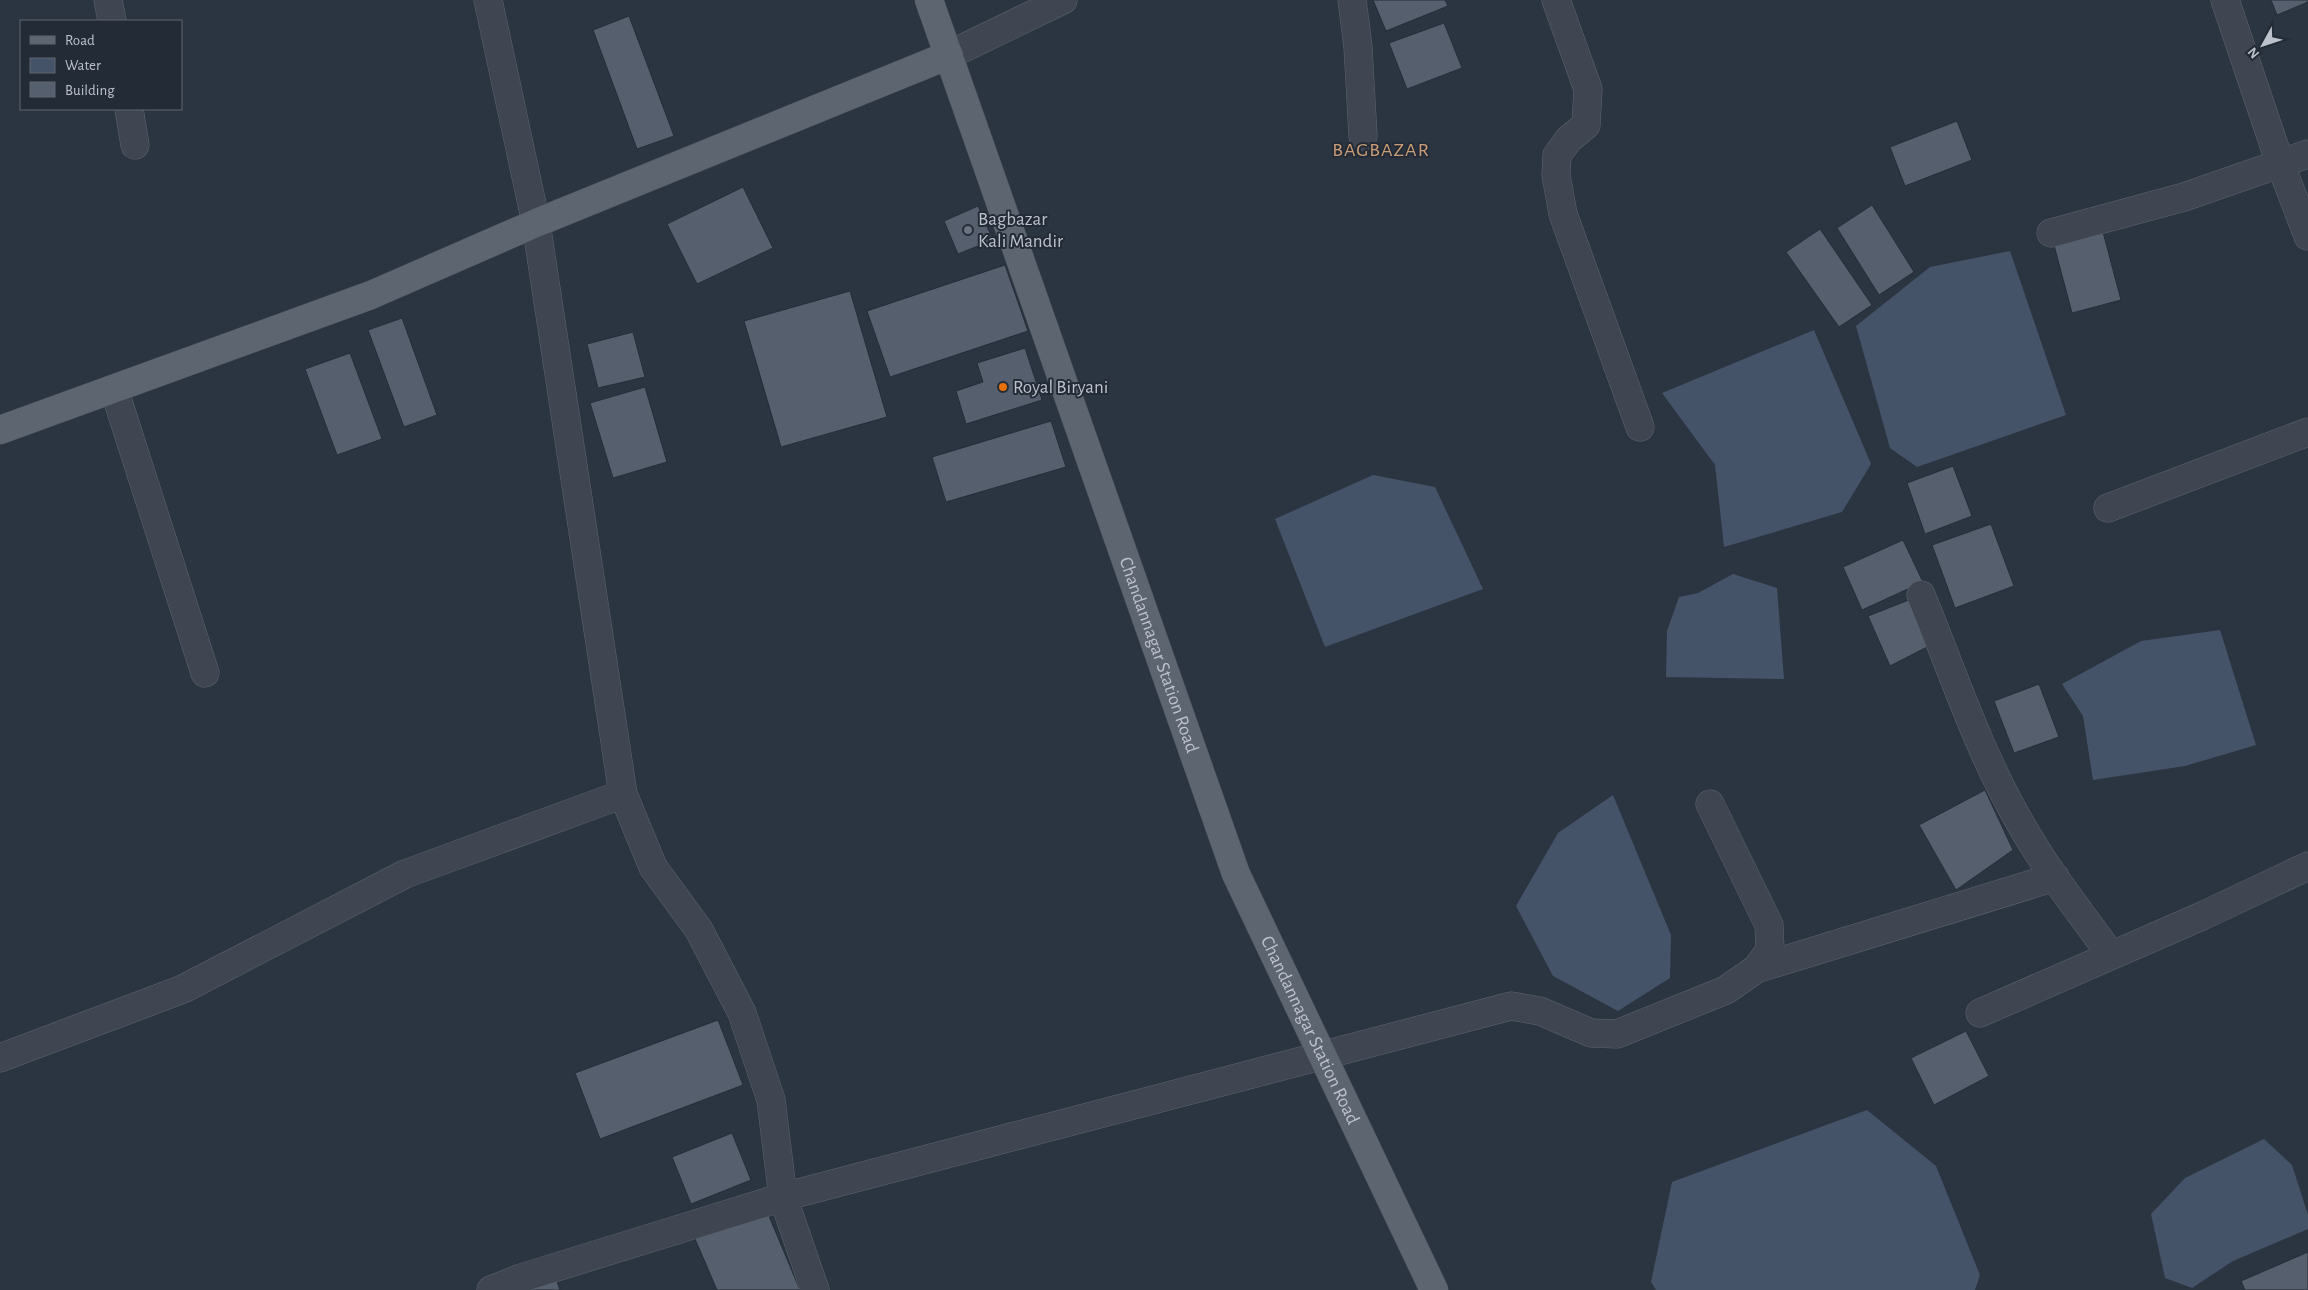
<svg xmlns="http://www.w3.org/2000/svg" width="2308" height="1290" font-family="'Alegreya Sans',sans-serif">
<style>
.water{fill:#455369}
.building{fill:#565f6e;stroke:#252d38}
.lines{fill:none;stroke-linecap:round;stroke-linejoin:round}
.minor-casing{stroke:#5d646e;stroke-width:29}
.major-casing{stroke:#484f5a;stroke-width:29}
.minor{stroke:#3f4651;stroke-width:28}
.major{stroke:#5d6570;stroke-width:28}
.worship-dot{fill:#6b7280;stroke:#232b36;stroke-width:2}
.food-dot{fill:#e8710a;stroke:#232b36;stroke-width:2}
.labels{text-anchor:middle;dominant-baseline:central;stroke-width:4;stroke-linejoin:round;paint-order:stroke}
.poi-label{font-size:19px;fill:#bcc1cb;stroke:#232b36;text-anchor:start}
.street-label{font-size:19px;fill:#bcc1cb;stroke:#232b36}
.neighbourhood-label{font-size:20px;letter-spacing:1px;fill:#ca9d77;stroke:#232b36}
</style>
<rect width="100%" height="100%" fill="#2b3441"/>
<path class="water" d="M 2010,251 L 2066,415 L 1917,467 L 1890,448 L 1856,326 L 1930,267 Z
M 1814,330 L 1871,464 L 1842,512 L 1724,547 L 1715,465 L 1662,393 Z
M 1373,475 L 1435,487 L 1483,589 L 1325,647 L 1275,519 Z
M 1733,574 L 1777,588 L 1784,679 L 1666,677 L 1667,631 L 1679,597 L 1698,593 Z
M 2220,630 L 2256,745 L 2185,766 L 2093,780 L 2083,716 L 2062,684 L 2141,641 Z
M 1613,795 L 1671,935 L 1670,978 L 1618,1011 L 1553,976 L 1516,906 L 1558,833 Z
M 1867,1110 L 1936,1166 L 1980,1275 L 1975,1290 L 1656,1290 L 1651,1282 L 1672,1182 Z
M 2264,1139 L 2292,1165 L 2308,1215 L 2308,1229 L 2233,1261 L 2192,1288 L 2165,1278 L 2151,1214 L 2185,1178 Z"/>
<path class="building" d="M 1373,0 L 1445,0 L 1448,6 L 1386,31 Z
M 2271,0 L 2308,0 L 2308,2 L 2277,15 Z
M 629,16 L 674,136 L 637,149 L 593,30 Z
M 1444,23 L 1462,68 L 1407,89 L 1389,43 Z
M 1957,121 L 1972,160 L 1905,186 L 1890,147 Z
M 743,187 L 773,248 L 697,284 L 667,224 Z
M 1872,205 L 1914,272 L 1879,295 L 1837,228 Z
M 978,206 L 993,240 L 958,254 L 944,221 Z
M 1820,229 L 1872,305 L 1839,327 L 1786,252 Z
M 2103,232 L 2121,300 L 2072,313 L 2054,245 Z
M 1005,265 L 1028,331 L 890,377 L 867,311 Z
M 850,291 L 887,417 L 781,447 L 744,321 Z
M 402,318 L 437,415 L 404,427 L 368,330 Z
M 633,332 L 645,377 L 598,388 L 587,344 Z
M 1025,348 L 1042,400 L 966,424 L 956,391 L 983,382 L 977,363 Z
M 350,353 L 382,439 L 337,455 L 305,369 Z
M 645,387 L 667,462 L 613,478 L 590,403 Z
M 1051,421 L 1066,467 L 946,502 L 932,457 Z
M 1953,466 L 1972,516 L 1925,534 L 1907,483 Z
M 1991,524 L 2014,586 L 1955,608 L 1932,545 Z
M 1903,540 L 1923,582 L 1862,610 L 1843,567 Z
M 1914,598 L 1933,644 L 1890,666 L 1868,616 Z
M 2039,684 L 2059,737 L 2014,753 L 1994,701 Z
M 1985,790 L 2013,850 L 1956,890 L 1919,825 Z
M 718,1020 L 743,1085 L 600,1139 L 575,1073 Z
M 1966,1031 L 1989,1076 L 1934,1105 L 1911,1058 Z
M 732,1133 L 751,1180 L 691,1204 L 672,1157 Z
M 766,1209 L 800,1290 L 717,1290 L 695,1239 Z
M 2308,1252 L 2308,1290 L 2245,1290 L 2241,1281 Z
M 556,1279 L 560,1290 L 529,1290 Z"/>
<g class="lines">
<g class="minor-casing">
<path id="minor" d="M 108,0 L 112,21
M 488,0 L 536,223 L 623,794 L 653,867 L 699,930 L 742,1013 L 771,1100 L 783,1197 L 815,1290
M 1352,0 L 1358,47 L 1363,136
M 1556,0 L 1588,89 L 1586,125 L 1569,139 L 1557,155 L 1556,175 L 1563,214 L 1640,427
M 2225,0 L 2280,163 L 2308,236
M 949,55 L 1063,0
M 129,109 L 135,145
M 2051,233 L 2184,197 L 2308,154
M 114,389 L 205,673
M 2108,508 L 2308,432
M 1921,595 C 1952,670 1978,750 2019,821 C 2045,868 2079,911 2111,955
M 1756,969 L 2055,877
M 1980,1013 L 2202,916 L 2308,866
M 0,1058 L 183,989 L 405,874 L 623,794
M 491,1290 L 521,1278 L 783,1197 L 1511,1006 L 1540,1011 L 1591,1033 L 1617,1034 L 1726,990 L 1756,969 L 1770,950 L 1769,925 L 1710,804"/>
</g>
<g class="major-casing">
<g id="major">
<path id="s1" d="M 929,0 L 1236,874 L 1434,1290"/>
<path d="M 0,430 L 371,295 L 536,223 L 949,55"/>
</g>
</g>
<use href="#minor" class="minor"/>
<use href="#major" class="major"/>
</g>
<circle class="worship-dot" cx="968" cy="230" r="5"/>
<circle class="food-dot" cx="1003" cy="387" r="5"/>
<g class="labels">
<g class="poi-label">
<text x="978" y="219">Bagbazar<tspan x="978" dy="22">Kali Mandir</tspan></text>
<text x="1013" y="387">Royal Biryani</text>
</g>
<g class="street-label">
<text stroke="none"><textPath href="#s1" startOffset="694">Chandannagar Station Road</textPath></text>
<text stroke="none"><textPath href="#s1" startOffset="1099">Chandannagar Station Road</textPath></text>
</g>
<g class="neighbourhood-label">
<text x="1381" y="150">BAGBAZAR</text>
</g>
</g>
<rect x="20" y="20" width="162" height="90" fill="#232b36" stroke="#606772"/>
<rect x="30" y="36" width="25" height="8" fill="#5d6570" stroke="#606772"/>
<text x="65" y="45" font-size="15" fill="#bcc1cb">Road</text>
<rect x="30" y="58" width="25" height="15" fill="#455369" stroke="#606772"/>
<text x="65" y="70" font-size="15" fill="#bcc1cb">Water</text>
<rect x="30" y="82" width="25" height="15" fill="#565f6e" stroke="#606772"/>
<text x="65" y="95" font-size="15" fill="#bcc1cb">Building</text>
<g transform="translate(2263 45) rotate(230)" stroke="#232b36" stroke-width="4" paint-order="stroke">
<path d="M0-4L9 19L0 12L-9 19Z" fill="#bcc1cb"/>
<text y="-8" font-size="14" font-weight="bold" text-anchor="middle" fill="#bcc1cb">N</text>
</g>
</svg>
